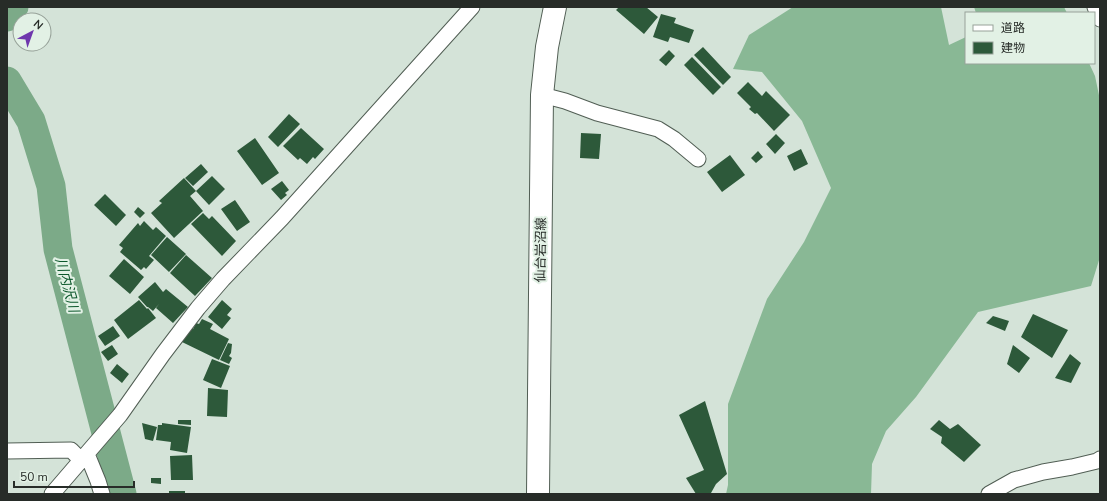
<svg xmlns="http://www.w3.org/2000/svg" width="1107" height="501" font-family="'Nunito Sans','Noto Sans JP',sans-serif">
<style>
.forest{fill:#89b895}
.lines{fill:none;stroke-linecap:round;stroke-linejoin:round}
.river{stroke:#7caa88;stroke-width:29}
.building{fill:#2d593a}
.street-casing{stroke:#515e54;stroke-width:17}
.primary-casing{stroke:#515e54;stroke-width:24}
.street{stroke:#fff;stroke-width:15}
.primary{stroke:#fff;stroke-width:22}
.labels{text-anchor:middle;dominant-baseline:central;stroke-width:4;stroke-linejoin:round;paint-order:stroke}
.street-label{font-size:13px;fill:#272c28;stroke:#e2f1e5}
.water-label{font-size:14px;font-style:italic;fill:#0d582c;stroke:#e2f1e5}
</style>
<rect width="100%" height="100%" fill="#d4e3d8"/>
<path class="forest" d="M 793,7 L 941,7 L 949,45 L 966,37 L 966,63 L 1089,63 L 1095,76 L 1100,100 L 1100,257 L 1091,286 L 978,312 L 916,397 L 886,431 L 872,464 L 871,494 L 726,494 L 728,485 L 728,404 L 767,299 L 804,242 L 831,188 L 802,121 L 762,72 L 733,69 L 749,35 Z
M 974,7 L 1064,7 L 1067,13 L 976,13 Z"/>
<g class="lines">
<path class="river" d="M 7,17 L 14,7
M 7,81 L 31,121 L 51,186 L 58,249 L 122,494"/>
</g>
<path class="building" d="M 619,7 L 646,7 L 658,17 L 644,34 L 616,10 Z
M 661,14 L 676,18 L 674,23 L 694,30 L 689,43 L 670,37 L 668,42 L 653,37 Z
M 703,47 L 731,77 L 723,85 L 694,55 Z
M 669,50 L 675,56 L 666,66 L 659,60 Z
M 692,57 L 721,87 L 713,95 L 684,65 Z
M 748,82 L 762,96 L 766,91 L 790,115 L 774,131 L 757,113 L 755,114 L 749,109 L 751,107 L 737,93 Z
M 289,114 L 300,124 L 278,147 L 268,137 Z
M 301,128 L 324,149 L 315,159 L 313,157 L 307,164 L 300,158 L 298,160 L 283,146 Z
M 581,133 L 601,134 L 599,159 L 580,158 Z
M 776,134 L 785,143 L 775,154 L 766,144 Z
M 255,138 L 279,173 L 262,185 L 237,151 Z
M 801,149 L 808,164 L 794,171 L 787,156 Z
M 758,151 L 763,157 L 756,163 L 751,158 Z
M 730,155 L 745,175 L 722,192 L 707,172 Z
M 201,164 L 208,172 L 193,186 L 185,178 Z
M 212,176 L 225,189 L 209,205 L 196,191 Z
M 184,178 L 196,191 L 190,196 L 203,211 L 174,238 L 151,213 L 162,203 L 159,201 Z
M 282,181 L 289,190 L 285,193 L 287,195 L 281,200 L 271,189 Z
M 105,194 L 126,215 L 116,226 L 94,205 Z
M 235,200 L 250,222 L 237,231 L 221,209 Z
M 138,207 L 145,213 L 140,218 L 134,212 Z
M 203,213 L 209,219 L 212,216 L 236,241 L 222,256 L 191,224 Z
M 144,221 L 153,230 L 156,227 L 166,236 L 149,256 L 154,260 L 146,269 L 144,267 L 141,270 L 120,252 L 123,248 L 119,245 L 138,223 L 140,226 Z
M 167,237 L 186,254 L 169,272 L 151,255 Z
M 186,255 L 212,278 L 195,296 L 170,273 Z
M 124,259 L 144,277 L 130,294 L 109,276 Z
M 155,282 L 163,292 L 166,289 L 188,307 L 173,323 L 156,308 L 159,304 L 153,311 L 148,307 L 147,307 L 138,297 Z
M 139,300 L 147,309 L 148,308 L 156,318 L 128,339 L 114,320 Z
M 222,300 L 232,309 L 227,315 L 231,318 L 222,329 L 208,317 Z
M 1033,314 L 1068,330 L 1052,358 L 1021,337 Z
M 993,316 L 1009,321 L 1005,331 L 986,323 Z
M 202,319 L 213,324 L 210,329 L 229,339 L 219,360 L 182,342 L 190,327 L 193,329 L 196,323 L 199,324 Z
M 113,326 L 120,336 L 105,346 L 98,336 Z
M 228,343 L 232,344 L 231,353 L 229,356 L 232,358 L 229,364 L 220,360 Z
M 112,345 L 118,354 L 108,361 L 101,352 Z
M 1013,345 L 1030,358 L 1019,373 L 1007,364 Z
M 1070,354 L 1081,363 L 1071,383 L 1055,378 Z
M 212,359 L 230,366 L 221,388 L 203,380 Z
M 117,364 L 129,374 L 122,383 L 110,373 Z
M 208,388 L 228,390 L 227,417 L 207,416 Z
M 705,401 L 727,474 L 716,484 L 711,493 L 710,494 L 696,494 L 686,478 L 704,470 L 679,415 Z
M 178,420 L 191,420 L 191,425 L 178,424 Z
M 939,420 L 950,429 L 958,424 L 981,445 L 964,462 L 941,443 L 942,437 L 930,429 Z
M 142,423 L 157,427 L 153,441 L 145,439 Z
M 162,423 L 191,427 L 187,453 L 170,450 L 171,442 L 156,440 L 158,425 L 162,425 Z
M 192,455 L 193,480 L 171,480 L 170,456 Z
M 151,478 L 161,478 L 161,484 L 151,483 Z
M 169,491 L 185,491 L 185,494 L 169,494 Z"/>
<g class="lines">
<g class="street-casing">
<path id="street" d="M 1095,7 L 1100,19
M 542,95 L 565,101 L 597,113 L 658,129 L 674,139 L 698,159
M 7,451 L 71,450 L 81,460
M 87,454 L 98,481 L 102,494
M 52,494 L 120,415 L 163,354 L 198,308 L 223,279 L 282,218 L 472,7
M 989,494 L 1014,480 L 1043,472 L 1072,467 L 1097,461 L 1100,459"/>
</g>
<g class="primary-casing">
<path id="primary" d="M 538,494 L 542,95 L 547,47 L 555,7"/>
</g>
<use href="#street" class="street"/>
<use href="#primary" class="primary"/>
</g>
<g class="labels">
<g class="street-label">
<text transform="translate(541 250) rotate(-89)">仙台岩沼線</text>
</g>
<g class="water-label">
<text transform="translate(67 285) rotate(75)">川内沢川</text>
</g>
</g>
<rect width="1107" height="501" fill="none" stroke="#272c28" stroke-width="16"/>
<rect x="965" y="12" width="130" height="52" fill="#e2f1e5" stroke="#97a299"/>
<rect x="973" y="25" width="20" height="6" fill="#ffffff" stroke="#97a299"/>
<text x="1001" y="32" font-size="12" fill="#272c28">道路</text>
<rect x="973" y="42" width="20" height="12" fill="#2d593a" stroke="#97a299"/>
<text x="1001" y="52" font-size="12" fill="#272c28">建物</text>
<g transform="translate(32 32) rotate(41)"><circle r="19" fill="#e2f1e5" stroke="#97a299"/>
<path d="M0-3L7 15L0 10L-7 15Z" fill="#6f37ad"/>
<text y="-6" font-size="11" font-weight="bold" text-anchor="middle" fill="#272c28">N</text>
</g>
<path d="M14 481v6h120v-6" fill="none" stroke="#272c28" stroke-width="2"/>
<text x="20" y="481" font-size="12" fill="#272c28" stroke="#e2f1e5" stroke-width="3" paint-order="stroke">50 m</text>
</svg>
